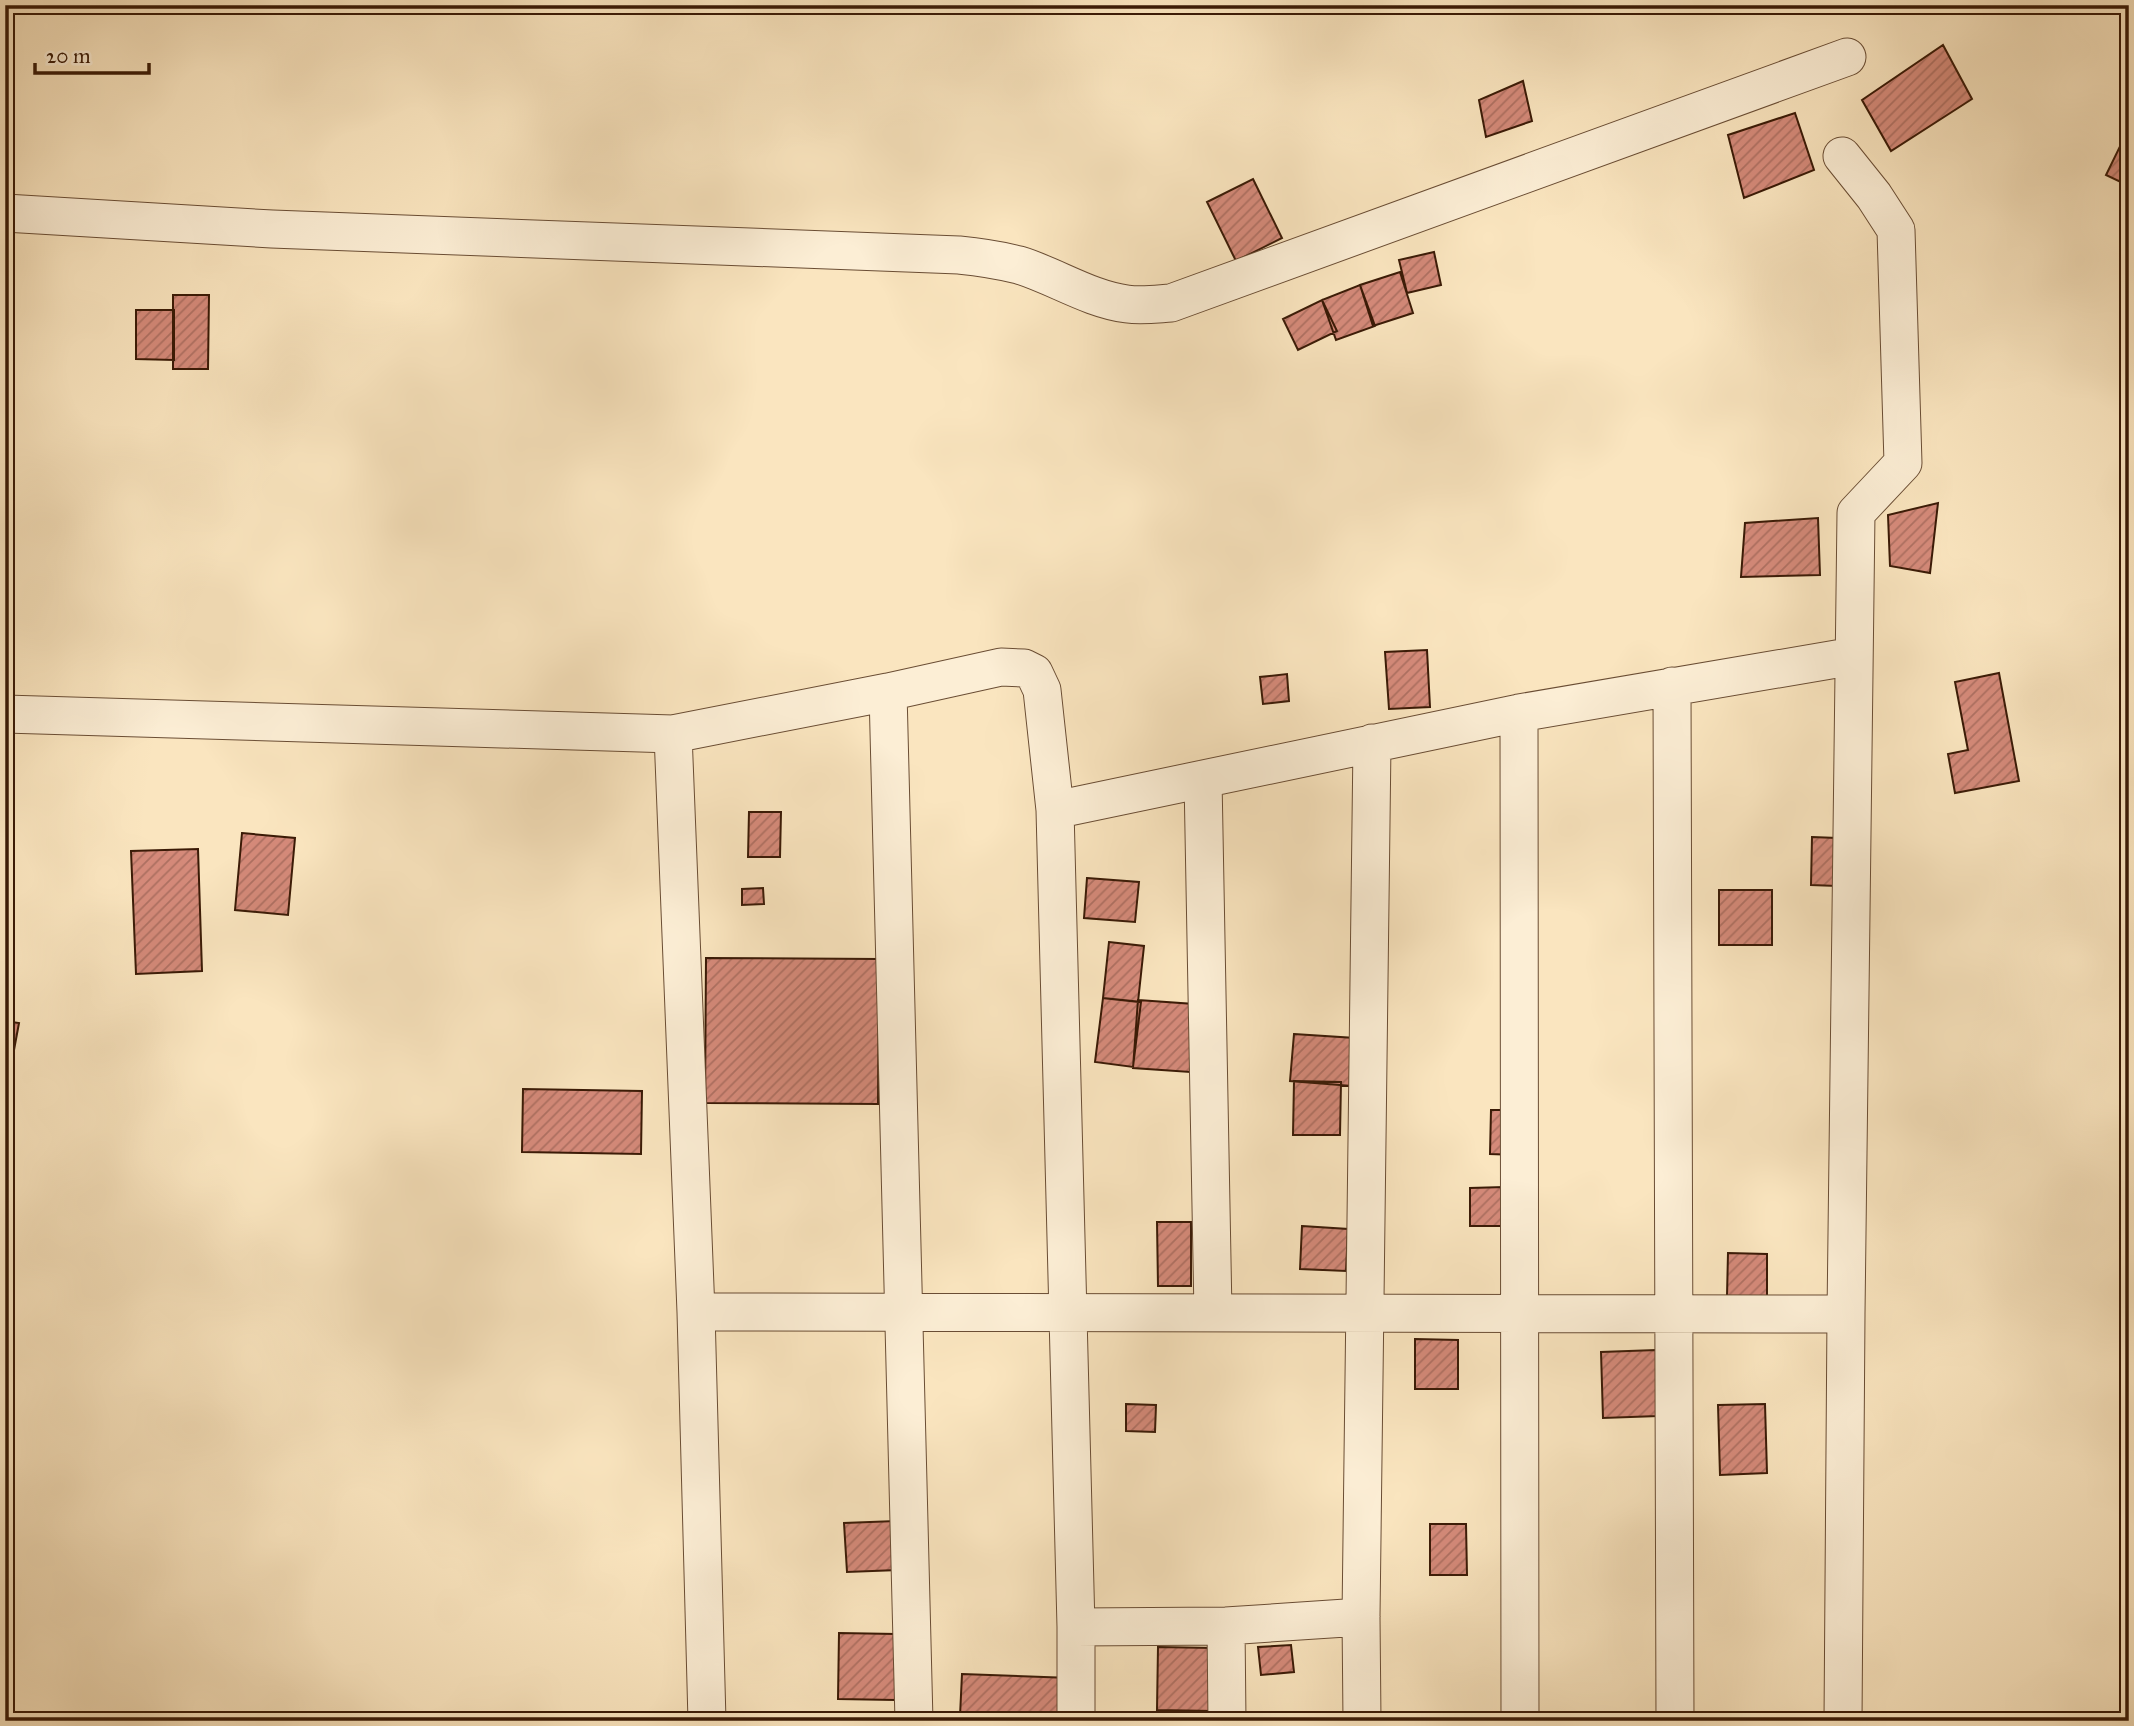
<svg xmlns="http://www.w3.org/2000/svg" width="2134" height="1726" font-family="'IM FELL Great Primer',serif">
<style>
.building{fill:url(#building-hatch);stroke:#3a1a06;stroke-width:2}
.lines{fill:none;stroke-linecap:round;stroke-linejoin:round}
.minor-casing{stroke:#6a4d34;stroke-width:39}
.minor{stroke:#fceed5;stroke-width:37}
</style>
<defs>
<pattern id="building-hatch" width="6" height="6" patternUnits="userSpaceOnUse" patternTransform="scale(1.75)"><rect width="6" height="6" fill="#d58a7a"/><path d="M-1 1l2-2M0 6l6-6M5 7l2-2" fill="none" stroke="#ae7062"/></pattern>
</defs>
<rect width="100%" height="100%" fill="#fae5bf"/>
<filter id="stains"><feTurbulence type="fractalNoise" baseFrequency=".00286" numOctaves="4"/><feColorMatrix values="0 0 0 0 .2 0 0 0 0 .09 0 0 0 0 .02 0 0 0 .5 -.17"/></filter>
<radialGradient id="worn" r=".72"><stop offset=".6" stop-color="#630" stop-opacity="0"/><stop offset="1" stop-color="#630" stop-opacity=".3"/></radialGradient>
<path class="building" d="M 1943,45 L 1972,99 L 1891,151 L 1862,100 Z
M 1523,81 L 1532,121 L 1486,137 L 1479,100 Z
M 1795,113 L 1814,170 L 1744,198 L 1728,135 Z
M 2127,132 L 2129,133 L 2129,186 L 2106,175 Z
M 1253,179 L 1282,238 L 1236,261 L 1207,202 Z
M 1434,252 L 1441,285 L 1407,293 L 1399,260 Z
M 1400,272 L 1413,313 L 1373,326 L 1360,285 Z
M 1360,285 L 1375,326 L 1336,340 L 1322,300 Z
M 173,295 L 209,295 L 208,369 L 173,369 Z
M 1322,300 L 1337,331 L 1298,350 L 1283,319 Z
M 136,310 L 174,310 L 174,360 L 136,359 Z
M 1938,503 L 1930,573 L 1890,566 L 1888,515 Z
M 1818,518 L 1820,575 L 1741,577 L 1745,523 Z
M 1427,650 L 1430,707 L 1389,709 L 1385,652 Z
M 1999,673 L 2019,781 L 1955,793 L 1948,754 L 1968,750 L 1955,682 Z
M 1287,674 L 1289,701 L 1263,704 L 1260,677 Z
M 749,812 L 781,812 L 780,857 L 748,857 Z
M 242,833 L 295,838 L 288,915 L 235,910 Z
M 1812,837 L 1837,838 L 1837,886 L 1811,885 Z
M 198,849 L 202,971 L 136,974 L 131,851 Z
M 1087,878 L 1139,882 L 1135,922 L 1084,918 Z
M 763,888 L 764,904 L 742,905 L 742,889 Z
M 1719,890 L 1772,890 L 1772,945 L 1719,945 Z
M 1109,942 L 1144,946 L 1138,1002 L 1103,998 Z
M 706,958 L 879,959 L 878,1104 L 705,1103 Z
M 1103,998 L 1141,1002 L 1133,1067 L 1095,1062 Z
M 1138,1000 L 1194,1004 L 1190,1072 L 1133,1068 Z
M 5,1021 L 19,1023 L 9,1077 L 5,1077 Z
M 1294,1034 L 1355,1038 L 1352,1086 L 1290,1081 Z
M 1294,1081 L 1341,1082 L 1340,1135 L 1293,1135 Z
M 523,1089 L 642,1091 L 641,1154 L 522,1152 Z
M 1491,1110 L 1518,1110 L 1517,1155 L 1490,1154 Z
M 1504,1187 L 1504,1226 L 1470,1226 L 1470,1188 Z
M 1157,1222 L 1191,1222 L 1191,1286 L 1158,1286 Z
M 1302,1226 L 1348,1229 L 1346,1271 L 1300,1269 Z
M 1728,1253 L 1767,1254 L 1767,1296 L 1727,1296 Z
M 1415,1339 L 1458,1340 L 1458,1389 L 1415,1389 Z
M 1656,1350 L 1658,1416 L 1603,1418 L 1601,1352 Z
M 1126,1404 L 1156,1405 L 1155,1432 L 1126,1431 Z
M 1765,1404 L 1767,1473 L 1720,1475 L 1718,1405 Z
M 896,1521 L 898,1570 L 847,1572 L 844,1523 Z
M 1430,1524 L 1466,1524 L 1467,1575 L 1430,1575 Z
M 839,1633 L 896,1634 L 895,1700 L 838,1699 Z
M 1291,1645 L 1294,1672 L 1261,1675 L 1258,1647 Z
M 1158,1647 L 1214,1648 L 1213,1711 L 1157,1710 Z
M 962,1674 L 1071,1678 L 1070,1720 L 960,1716 Z"/>
<g class="lines">
<g class="minor-casing">
<path id="minor" d="M 5,213 L 272,229 L 959,255 C 979,257 999,260 1019,265 C 1055,276 1089,299 1127,304 C 1142,306 1156,304 1171,303 L 1847,57
M 1672,686 L 1675,1721
M 888,692 L 914,1721
M 1519,713 L 1520,1721
M 5,714 L 673,734 L 696,1312 L 707,1721
M 673,734 L 888,692 L 1001,667 L 1024,668 L 1034,673 L 1042,690 L 1055,810
M 1203,779 L 1213,1313
M 696,1312 L 1846,1314 L 1856,513 L 1903,463 L 1896,230 L 1874,196 L 1842,156
M 1226,1626 L 1227,1721
M 1076,1627 L 1226,1626 L 1361,1617
M 1076,1721 L 1076,1627 L 1055,810 L 1519,713 L 1854,656
M 1362,1721 L 1361,1617 L 1372,743
M 1843,1721 L 1846,1314"/>
</g>
<use href="#minor" class="minor"/>
</g>
<rect width="2134" height="1726" fill="none" stroke="#fae5bf" stroke-width="28"/>
<rect x="7" y="7" width="2120" height="1712" fill="none" stroke="#3a1a06" stroke-width="3.5"/>
<rect x="14" y="14" width="2106" height="1698" fill="none" stroke="#3a1a06" stroke-width="2"/>
<path d="M35 63v10h114v-10" fill="none" stroke="#3a1a06" stroke-width="3.5"/>
<text x="46" y="63" font-size="21" fill="#3a1a06" stroke="#fceed5" stroke-width="5" paint-order="stroke">20 m</text>
<rect width="100%" height="100%" filter="url(#stains)"/>
<rect width="100%" height="100%" fill="url(#worn)"/>
</svg>
